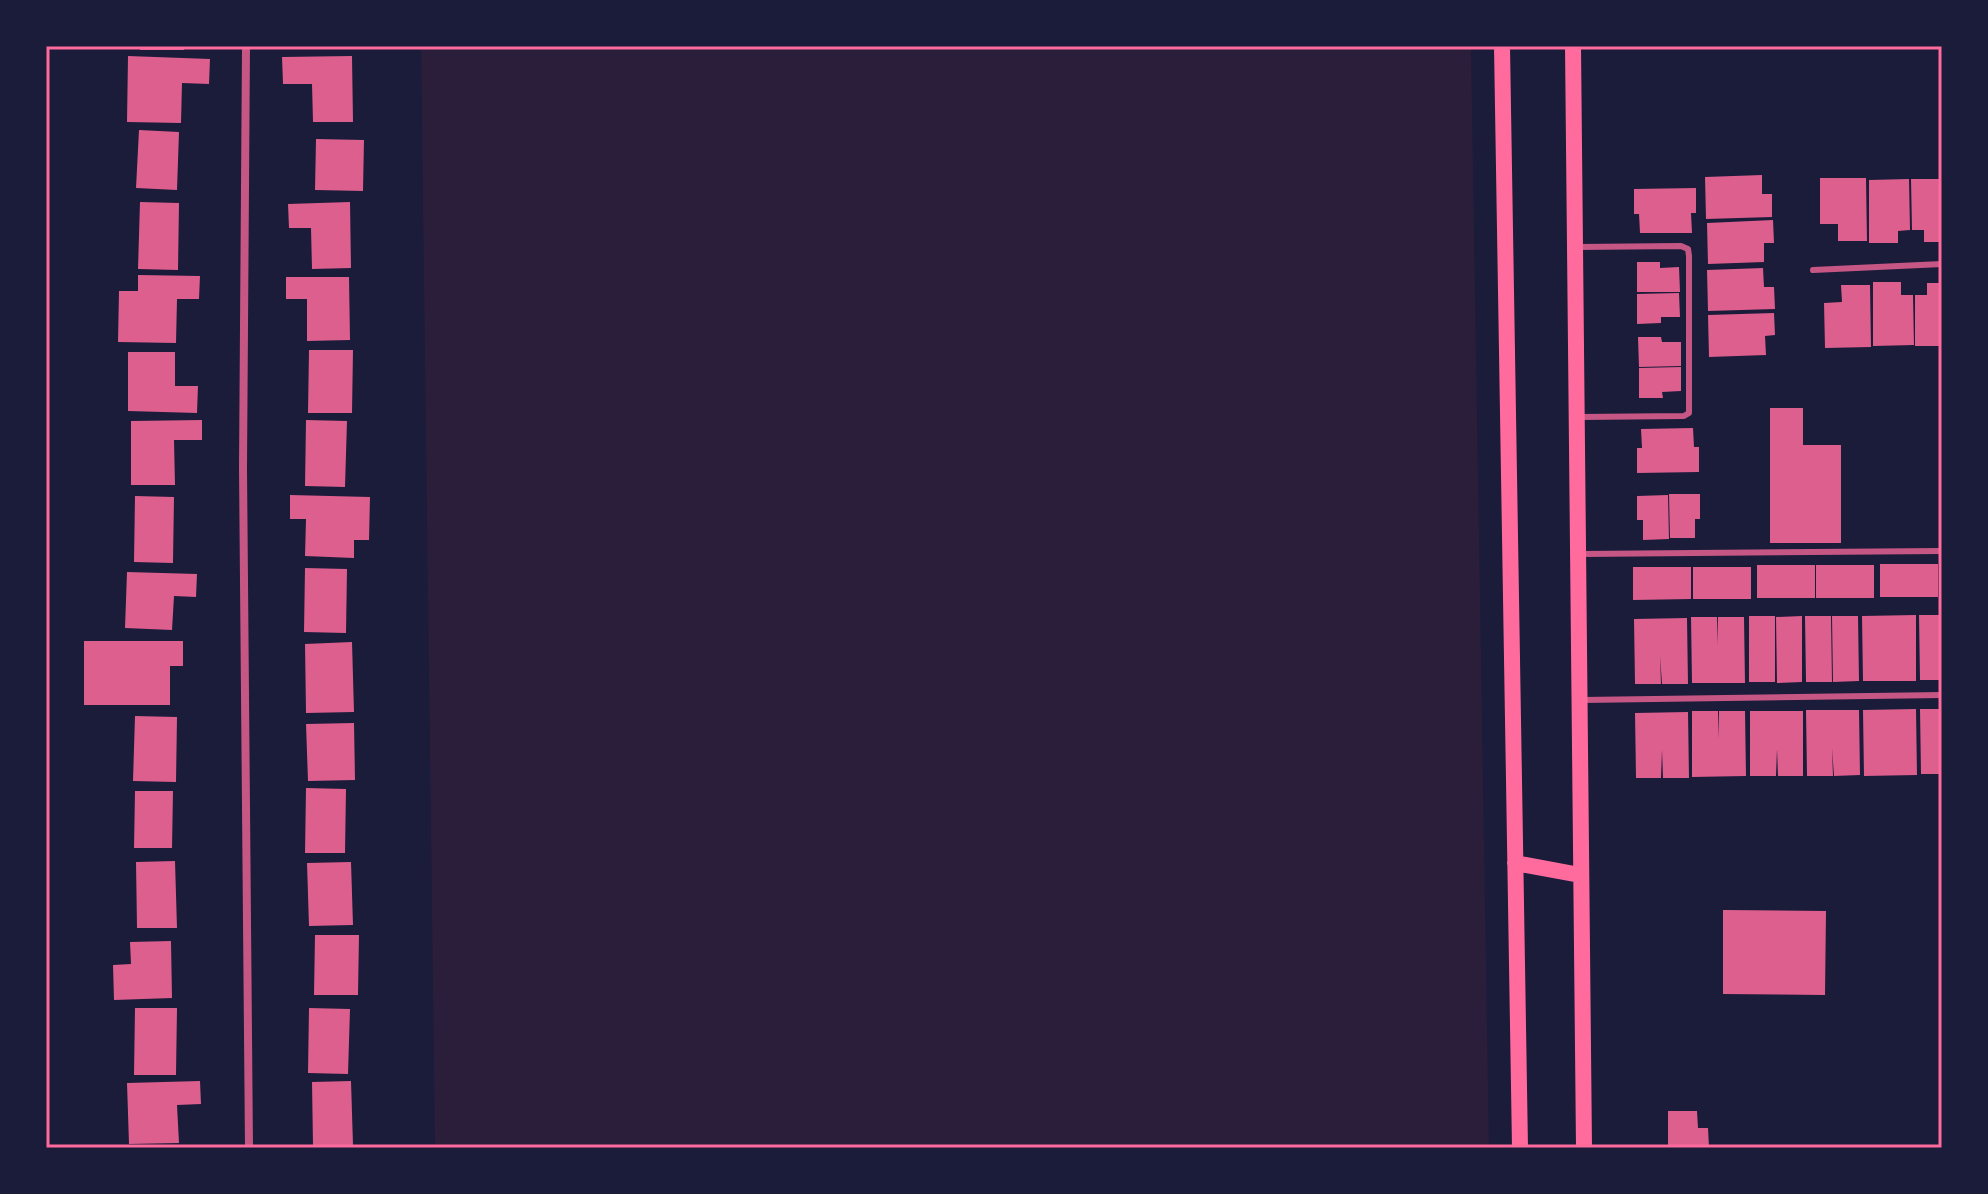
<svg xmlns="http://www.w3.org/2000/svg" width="1988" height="1194" font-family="'Nunito Sans',sans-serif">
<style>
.green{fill:#2a1e3b}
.building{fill:#dd5f8e}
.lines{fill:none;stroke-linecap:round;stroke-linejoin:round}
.service{stroke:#c65784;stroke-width:6}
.minor{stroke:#c65784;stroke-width:8}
.secondary{stroke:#ff6b9d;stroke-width:16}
.neatline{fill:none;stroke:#ff6b9d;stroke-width:3}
</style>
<rect width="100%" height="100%" fill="#1b1b3a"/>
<path class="green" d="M 421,46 L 1471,46 L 1489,1148 L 435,1148 Z"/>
<path class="building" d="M 140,46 L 184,46 L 184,50 L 140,50 Z
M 128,56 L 210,59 L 209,84 L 182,83 L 181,123 L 127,122 Z
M 352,56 L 353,122 L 313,122 L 312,84 L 283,84 L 282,57 Z
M 139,130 L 179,132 L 177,190 L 136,188 Z
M 316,139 L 364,140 L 363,191 L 315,190 Z
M 1762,175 L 1762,194 L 1772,194 L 1772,217 L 1706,219 L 1705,177 Z
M 1820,178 L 1866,178 L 1867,241 L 1838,241 L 1838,224 L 1820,224 Z
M 1909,179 L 1910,230 L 1898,231 L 1898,243 L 1869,243 L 1869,180 Z
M 1911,179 L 1942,179 L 1942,242 L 1924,242 L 1924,230 L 1912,230 Z
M 1696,188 L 1696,213 L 1691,213 L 1692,233 L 1640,233 L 1639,214 L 1634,214 L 1634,189 Z
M 140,202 L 179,203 L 178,270 L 138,269 Z
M 350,202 L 351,268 L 312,269 L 311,228 L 289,228 L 288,204 Z
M 1773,220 L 1774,243 L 1764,243 L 1764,262 L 1708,264 L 1707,223 Z
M 1637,262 L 1660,262 L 1660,268 L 1679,267 L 1680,292 L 1637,292 Z
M 1763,268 L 1764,287 L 1774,287 L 1775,309 L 1708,311 L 1707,270 Z
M 138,275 L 200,276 L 199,299 L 177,299 L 176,343 L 118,342 L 119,291 L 138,291 Z
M 286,277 L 349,277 L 350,340 L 307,341 L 307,299 L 286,299 Z
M 1873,282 L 1901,282 L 1901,295 L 1913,295 L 1914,345 L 1873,346 Z
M 1927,283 L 1942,283 L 1942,346 L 1915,346 L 1915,295 L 1927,295 Z
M 1841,285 L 1870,285 L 1871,347 L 1825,348 L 1824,303 L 1842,302 Z
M 1679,293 L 1680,317 L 1661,317 L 1661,323 L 1637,324 L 1637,294 Z
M 1774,313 L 1775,335 L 1765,336 L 1766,355 L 1709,357 L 1708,315 Z
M 1638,337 L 1661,337 L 1662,342 L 1681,342 L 1681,366 L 1639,367 Z
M 309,350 L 353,350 L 352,413 L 308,413 Z
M 128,352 L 175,352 L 175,386 L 198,386 L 197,413 L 128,411 Z
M 1681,367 L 1681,391 L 1662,392 L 1663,398 L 1639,398 L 1639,368 Z
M 1770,408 L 1803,408 L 1803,445 L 1841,445 L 1841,543 L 1770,543 Z
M 202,420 L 202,440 L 174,440 L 175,485 L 131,485 L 131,421 Z
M 306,420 L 347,421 L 345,487 L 305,486 Z
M 1693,428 L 1694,447 L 1699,447 L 1699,472 L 1637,473 L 1637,448 L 1642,448 L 1641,429 Z
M 1669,494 L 1700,494 L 1700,519 L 1695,519 L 1695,538 L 1670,538 Z
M 290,495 L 370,497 L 369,540 L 354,540 L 354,558 L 305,556 L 306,519 L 290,519 Z
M 1668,495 L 1669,539 L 1643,540 L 1643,520 L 1637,520 L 1637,496 Z
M 135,496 L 174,497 L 173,563 L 134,562 Z
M 1880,564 L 1938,564 L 1938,597 L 1880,597 Z
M 1757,565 L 1815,565 L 1815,598 L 1757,598 Z
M 1816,565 L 1874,565 L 1874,598 L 1816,598 Z
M 1633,567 L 1691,567 L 1691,599 L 1633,600 Z
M 1693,567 L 1751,567 L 1751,599 L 1693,599 Z
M 305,568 L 347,569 L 346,633 L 304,632 Z
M 127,572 L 197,574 L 196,597 L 174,596 L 172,630 L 125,628 Z
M 1916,615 L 1916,681 L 1863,681 L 1862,616 Z
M 1919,615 L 1942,615 L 1942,680 L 1920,680 Z
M 1749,616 L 1775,616 L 1775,682 L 1749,682 Z
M 1802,616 L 1802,682 L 1777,683 L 1776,617 Z
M 1805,616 L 1831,616 L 1832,682 L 1806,682 Z
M 1832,616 L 1858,616 L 1859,681 L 1833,682 Z
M 1691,617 L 1717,617 L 1717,645 L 1718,617 L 1744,617 L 1745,683 L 1692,683 Z
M 1687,618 L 1688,684 L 1662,684 L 1660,656 L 1661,684 L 1635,684 L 1634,619 Z
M 84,641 L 183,641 L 183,666 L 170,666 L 170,705 L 84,705 Z
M 352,642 L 354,712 L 306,713 L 305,644 Z
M 1916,709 L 1917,775 L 1864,776 L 1863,710 Z
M 1920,709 L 1942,709 L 1942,774 L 1921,774 Z
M 1806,710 L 1859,710 L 1860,775 L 1834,776 L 1832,748 L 1833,776 L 1807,776 Z
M 1692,711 L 1718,711 L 1718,739 L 1719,711 L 1745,711 L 1746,776 L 1692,777 Z
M 1750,711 L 1803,711 L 1803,776 L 1778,776 L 1777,749 L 1776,776 L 1750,776 Z
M 1688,712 L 1689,778 L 1663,778 L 1662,750 L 1661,778 L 1636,778 L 1635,713 Z
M 135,716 L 177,717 L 176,782 L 133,781 Z
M 354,723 L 355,780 L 308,781 L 306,724 Z
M 306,788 L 346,789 L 345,853 L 305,853 Z
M 135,791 L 173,791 L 172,848 L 134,848 Z
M 175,861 L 177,928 L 137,928 L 136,862 Z
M 351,862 L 353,925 L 309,926 L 307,863 Z
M 1723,910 L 1826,911 L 1825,995 L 1723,994 Z
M 315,935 L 359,935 L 358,995 L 314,995 Z
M 171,941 L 172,998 L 114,1000 L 113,965 L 131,964 L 130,942 Z
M 135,1008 L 177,1008 L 176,1075 L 134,1075 Z
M 309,1008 L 350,1009 L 348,1074 L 308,1073 Z
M 200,1081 L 201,1104 L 177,1105 L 179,1143 L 129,1144 L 127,1083 Z
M 351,1081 L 353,1145 L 313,1146 L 312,1082 Z
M 1668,1111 L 1697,1111 L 1698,1128 L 1708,1128 L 1709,1148 L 1668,1148 Z"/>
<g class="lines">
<path class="service" d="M 1578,247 L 1681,246 L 1688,249 L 1689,256 L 1689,413 L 1684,416 L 1580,417
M 1813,270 L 1942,264
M 1581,554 L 1942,551
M 1582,700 L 1942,695"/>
<path class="minor" d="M 246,46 L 243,468 L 249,1148"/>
<path class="secondary" d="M 1502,46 L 1520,1148
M 1573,46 L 1584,1148
M 1515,863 L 1580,875"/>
</g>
<rect width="1988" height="1194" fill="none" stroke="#1b1b3a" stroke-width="96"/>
<rect x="48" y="48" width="1892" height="1098" class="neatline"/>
</svg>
